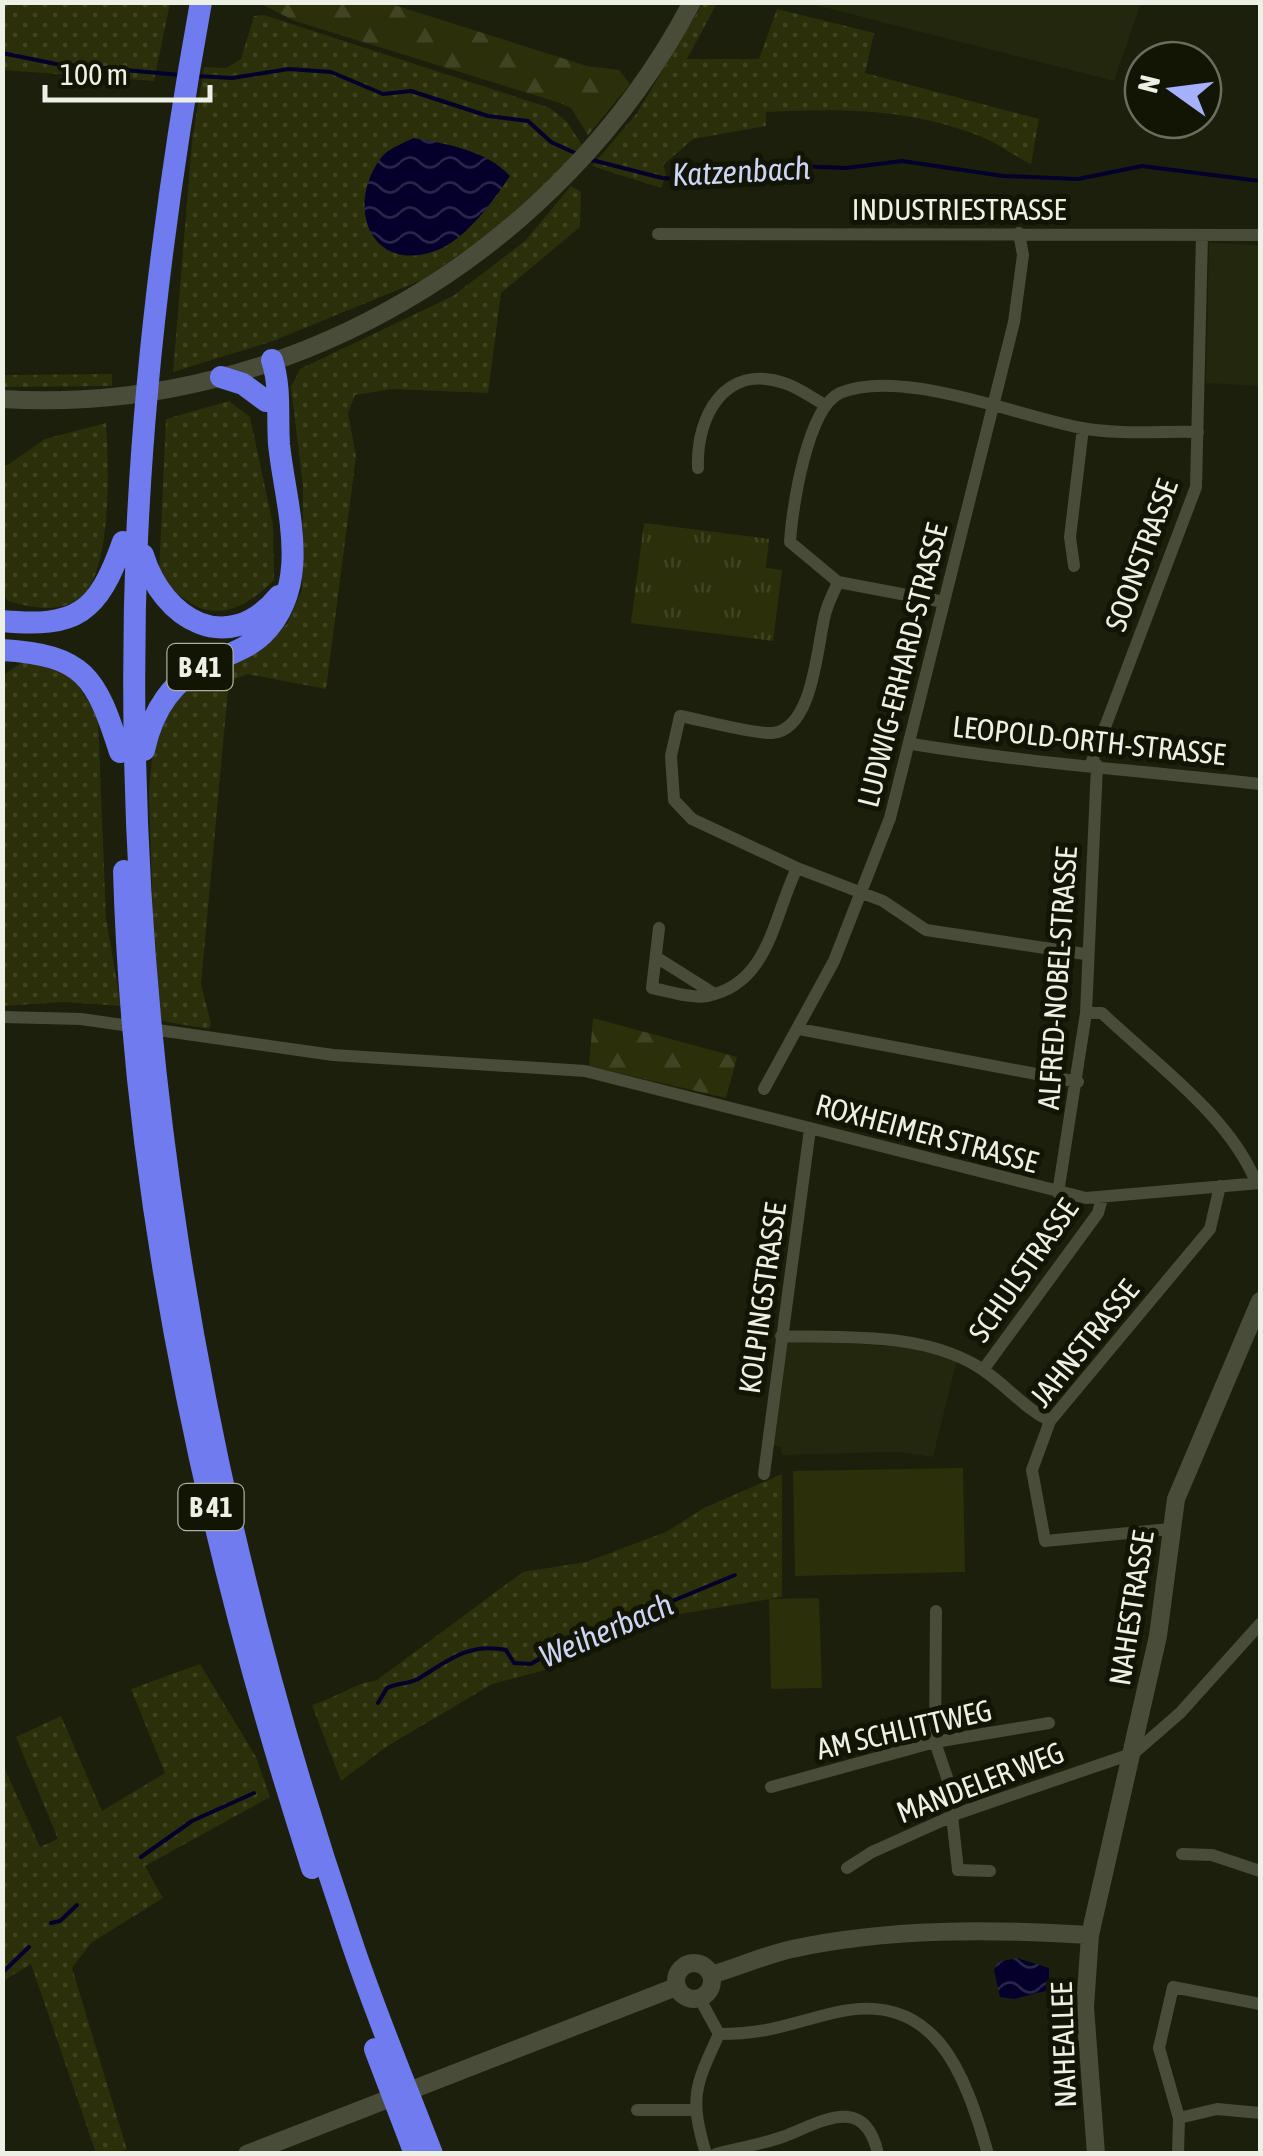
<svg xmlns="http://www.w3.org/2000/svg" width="1263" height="2156" font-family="'Asap Condensed',sans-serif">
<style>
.built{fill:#23270d}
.grass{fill:url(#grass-dots)}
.forest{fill:url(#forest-firs)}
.park{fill:url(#park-tufts)}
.pitch{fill:#2b300a}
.water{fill:url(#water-waves)}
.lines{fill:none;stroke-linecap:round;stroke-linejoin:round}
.stream{stroke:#05002b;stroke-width:4}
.street{stroke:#484c38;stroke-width:12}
.secondary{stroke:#484c38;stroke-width:18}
.highway{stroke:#707bef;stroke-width:22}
.labels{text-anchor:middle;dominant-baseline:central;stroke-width:10;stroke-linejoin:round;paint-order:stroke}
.shield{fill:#121504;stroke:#abaea1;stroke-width:2.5}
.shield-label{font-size:28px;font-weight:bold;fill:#edf0e4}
.street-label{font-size:30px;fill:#edf0e4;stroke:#121504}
.water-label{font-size:32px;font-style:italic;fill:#cdd4f5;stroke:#121504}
</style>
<defs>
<pattern id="grass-dots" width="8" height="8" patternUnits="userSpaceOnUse" patternTransform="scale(2.5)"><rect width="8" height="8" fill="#2b300a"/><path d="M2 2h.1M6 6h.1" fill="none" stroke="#404422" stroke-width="1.8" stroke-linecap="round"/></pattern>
<pattern id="forest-firs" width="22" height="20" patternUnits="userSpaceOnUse" patternTransform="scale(2.5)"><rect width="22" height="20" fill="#2b300a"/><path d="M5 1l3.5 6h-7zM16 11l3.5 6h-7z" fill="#404422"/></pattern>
<pattern id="park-tufts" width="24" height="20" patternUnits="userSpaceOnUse" patternTransform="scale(2.5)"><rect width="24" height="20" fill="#2b300a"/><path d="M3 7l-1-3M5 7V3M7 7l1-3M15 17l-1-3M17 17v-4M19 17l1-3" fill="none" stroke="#404422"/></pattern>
<pattern id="water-waves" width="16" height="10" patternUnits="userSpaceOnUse" patternTransform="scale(2.5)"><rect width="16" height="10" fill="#05002b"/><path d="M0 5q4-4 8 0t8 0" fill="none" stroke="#2a264a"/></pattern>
</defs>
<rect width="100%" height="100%" fill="#1b1f0c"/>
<path class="built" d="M 807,3 L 1141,2 L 1141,3 L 1114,81 Z
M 1209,243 L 1260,245 L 1260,386 L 1206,383 Z
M 832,1342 L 917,1348 L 957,1359 L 933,1457 L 898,1452 L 782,1455 L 781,1447 L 771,1445 L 787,1343 Z"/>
<path class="grass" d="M 2,3 L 170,3 L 154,81 L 3,70 Z
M 703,3 L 717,3 L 687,59 L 759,59 L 777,9 L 874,33 L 865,73 L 1039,119 L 1031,164 C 1014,156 999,144 982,137 C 911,108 842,108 766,112 L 766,126 L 693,139 L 663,165 L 666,175 L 661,188 L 592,166 L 637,113 Z
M 264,15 L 550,108 L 567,122 L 582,145 L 523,210 L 422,280 L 273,341 L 173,372 L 192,142 L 204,67 L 226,68 L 241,59 L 254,16 Z
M 571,186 L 581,192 L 580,227 L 501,293 L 488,393 L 392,389 L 355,395 L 348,413 L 356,456 L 326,689 L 247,674 L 235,679 L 228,690 L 201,984 L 211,1024 L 209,1029 L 156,1020 L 149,791 L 154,738 L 185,685 L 255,651 L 287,624 L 302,590 L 303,486 L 291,387 L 300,369 L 453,296 L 525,241 Z
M 112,374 L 112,386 L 3,387 L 3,375 Z
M 229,401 L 250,417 L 273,525 L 274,580 C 231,623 197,622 159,573 L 166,419 Z
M 106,423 C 109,462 112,570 82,596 C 62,614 32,608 8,601 L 3,594 L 2,469 L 45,439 Z
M 24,661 L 69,671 L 98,717 L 106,918 L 121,1006 L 64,1002 L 3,1006 L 2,676 Z
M 782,1474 L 782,1597 L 680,1614 L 615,1638 L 557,1667 L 492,1684 L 386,1747 L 341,1781 L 312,1705 C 336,1698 352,1684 377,1680 L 523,1572 L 586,1562 L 666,1532 L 704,1508 Z
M 200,1664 L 256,1757 L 270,1797 L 145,1866 L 163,1898 L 91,1943 L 72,1968 L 127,2150 L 96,2153 L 31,1964 L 3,1981 L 3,1765 L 40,1847 L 58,1839 L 16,1737 L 61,1716 L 102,1811 L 165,1773 L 131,1689 Z"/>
<path class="forest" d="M 259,3 L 388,3 L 587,66 L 619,70 L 630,84 L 588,135 L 571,108 L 560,103 L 295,21 Z
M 593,1018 L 737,1057 L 726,1098 L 589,1066 Z"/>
<path class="park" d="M 644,523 L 769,539 L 766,568 L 782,570 L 773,641 L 631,623 Z"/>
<path class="pitch" d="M 963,1468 L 965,1572 L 795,1576 L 793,1471 Z
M 819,1598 L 822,1688 L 771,1689 L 769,1599 Z"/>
<path class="water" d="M 413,138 C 447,144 486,150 510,176 C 492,202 466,240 435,251 C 370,274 345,205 381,158 C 387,149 404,143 413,138 Z
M 1017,1958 L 1049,1968 L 1049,1990 L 1014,1999 L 1000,1997 L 994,1970 L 998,1962 Z"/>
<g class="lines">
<path class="stream" d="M 2,53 L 56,64 L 181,75
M 196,76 L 232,78 L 289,69 L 331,72 L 383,94 L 411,91 L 488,116 L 528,121 L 551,142 L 575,153
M 588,159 L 662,178 L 694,180 L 761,170 L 778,173 L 799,166 L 846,168 L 902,161 L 1003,176 L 1078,179 L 1142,166 L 1260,181
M 378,1703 L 387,1688 C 397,1683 409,1684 418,1679 C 447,1661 469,1642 506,1650 L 514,1663 L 531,1664 L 552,1651 L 735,1575
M 141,1857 L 192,1821 L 254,1793
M 51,1923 L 60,1921 L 77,1905
M 2,1973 L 29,1947"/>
<path class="street" d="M 658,234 L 1260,235
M 698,468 C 696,416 725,363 784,383 C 798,387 812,398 825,405
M 1074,566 L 1070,537 L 1083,428
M 838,582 C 834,592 829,601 826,611 C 817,640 815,730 772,733 C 753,734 702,720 680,716 L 671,756 L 674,800 L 692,819 L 797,868 L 883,901 L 926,930 L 1085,954
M 838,582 L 790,542 C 792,509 807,408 840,393 C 901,367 1020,417 1082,428 C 1119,435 1161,431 1198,432
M 838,582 L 944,602
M 912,744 C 1027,763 1144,771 1260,784
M 1091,764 L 1196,487 L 1202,235
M 659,928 L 652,988 C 668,991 692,999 707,996 C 769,984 773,918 797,868
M 656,957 L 713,993
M 1086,1013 L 1102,1013 C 1154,1063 1228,1114 1256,1182
M 2,1017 L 81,1019 L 333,1055 L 585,1071 L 1086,1198 L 1260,1183
M 799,1029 L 1078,1082
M 764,1089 L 834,961 L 890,818 L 1014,322 L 1023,255 L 1019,233
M 1058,1193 L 1086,1013 L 1097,765
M 781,1336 C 845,1338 920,1332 977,1366 C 1004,1382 1022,1407 1050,1421
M 983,1370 L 1098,1213 L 1102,1198
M 764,1474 L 810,1129
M 1170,1529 L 1045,1541 L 1032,1470 L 1050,1421 L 1210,1229 L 1220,1186
M 936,1611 L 935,1742 L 959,1813
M 771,1787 L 935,1742 L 1049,1723
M 952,1816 L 958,1870 L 990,1871
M 1182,1854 L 1212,1855 L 1260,1871
M 847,1868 L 872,1852 L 959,1813 L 1134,1753 L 1180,1713 L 1260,1624
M 700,1999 L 719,2034 C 695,2086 689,2097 706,2154
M 1260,2004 L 1173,1987 L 1159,2048 L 1179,2118 L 1217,2109 L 1260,2113
M 719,2034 C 768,2034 788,2024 833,2013 C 936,1988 965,2074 988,2154
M 637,2110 L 693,2110
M 716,2154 C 739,2148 763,2144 785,2136 C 821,2122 865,2093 878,2154
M 1178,2154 L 1179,2118"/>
<path class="secondary" d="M 2,399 C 287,417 561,252 692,2
M676 1981a18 18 0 1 1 36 0a18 18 0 1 1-36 0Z
M 711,1975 C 738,1967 765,1955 792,1949 C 889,1928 991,1929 1090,1935
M 247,2154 L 676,1987
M 1096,2154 L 1085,2007 L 1090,1935 L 1158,1636 L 1176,1499 L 1260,1301"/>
<path class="highway" d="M 201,2 C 169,179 145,359 137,539 C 118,1013 196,1488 350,1937 C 374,2010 404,2081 432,2154
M 221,377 L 243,384 L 266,401
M 143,555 C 163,620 228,658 279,596
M 2,621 C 77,628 98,613 123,542
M 2,650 C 85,655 96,677 120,752
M 144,750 C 152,712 172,679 210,663 C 229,654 247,649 263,634 C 314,583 285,505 279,444 C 277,415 281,388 272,360
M 124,871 C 134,1210 208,1547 312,1868
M 375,2049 L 415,2154"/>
</g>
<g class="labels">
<g class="shield">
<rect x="167.5" y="644" width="65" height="46" rx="8"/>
<rect x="178.5" y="1484" width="65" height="46" rx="8"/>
</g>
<g class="shield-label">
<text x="200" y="667">B 41</text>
<text x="211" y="1507">B 41</text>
</g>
<g class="street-label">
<text x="959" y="209">INDUSTRIESTRASSE</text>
<text transform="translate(1141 555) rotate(-70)">SOONSTRASSE</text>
<text transform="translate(902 665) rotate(-76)">LUDWIG-ERHARD-STRASSE</text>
<text transform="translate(1089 740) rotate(6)">LEOPOLD-ORTH-STRASSE</text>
<text transform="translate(1057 978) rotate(-86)">ALFRED-NOBEL-STRASSE</text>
<text transform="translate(927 1133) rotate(15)">ROXHEIMER STRASSE</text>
<text transform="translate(1023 1270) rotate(-55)">SCHULSTRASSE</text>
<text transform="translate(762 1298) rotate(-82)">KOLPINGSTRASSE</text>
<text transform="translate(1084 1343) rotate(-51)">JAHNSTRASSE</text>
<text transform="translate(1131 1608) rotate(-81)">NAHESTRASSE</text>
<text transform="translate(904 1729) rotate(-13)">AM SCHLITTWEG</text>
<text transform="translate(980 1782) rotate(-21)">MANDELER WEG</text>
<text transform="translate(1063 2045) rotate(-92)">NAHEALLEE</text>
</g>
<g class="water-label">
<text transform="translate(741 171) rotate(-3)">Katzenbach</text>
<text transform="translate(606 1630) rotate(-23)">Weiherbach</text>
</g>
</g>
<rect width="1263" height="2156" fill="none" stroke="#edf0e4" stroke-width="10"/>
<g transform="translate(1173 90) rotate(284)"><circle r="48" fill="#121504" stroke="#6a6d5e" stroke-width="2.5"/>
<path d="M0-8L18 38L0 25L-18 38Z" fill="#a5b1fc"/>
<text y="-15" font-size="28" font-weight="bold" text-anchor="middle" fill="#edf0e4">N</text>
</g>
<path d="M45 85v15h165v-15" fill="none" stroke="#edf0e4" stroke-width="5"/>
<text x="60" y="85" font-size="30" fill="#edf0e4" stroke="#121504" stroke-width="8" paint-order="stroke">100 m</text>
</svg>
